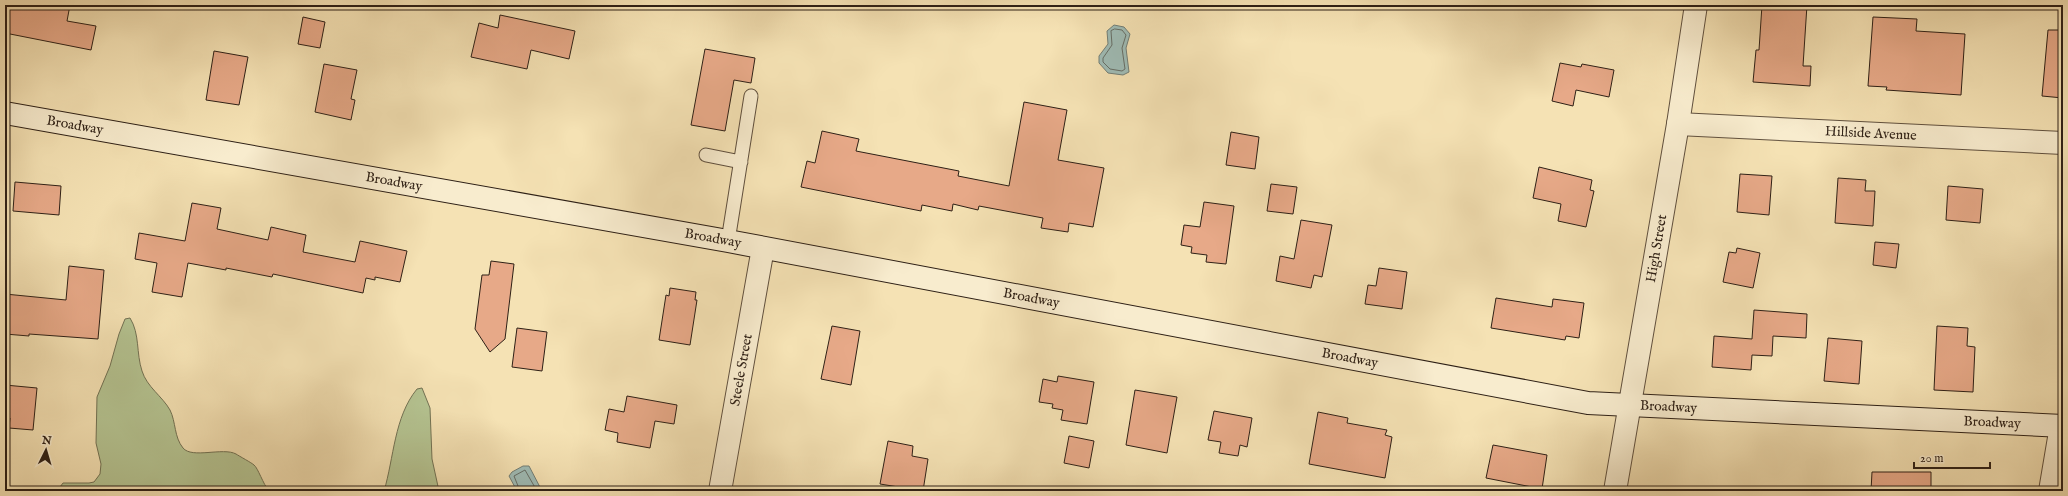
<svg xmlns="http://www.w3.org/2000/svg" width="2068" height="496" font-family="'IM FELL English',serif">
<style>
.green{fill:#b5c492;stroke:#727254}
.water{fill:#9fbcb6;stroke:#727e76}
.lines{fill:none;stroke-linecap:round;stroke-linejoin:round}
.shore{stroke:#666e66;stroke-width:1}
.building{fill:#e7a988;stroke:#2e2016}
.service-casing{stroke:#60503e;stroke-width:15}
.minor-casing{stroke:#60503e;stroke-width:24}
.tertiary-casing{stroke:#60503e;stroke-width:24}
.secondary-casing{stroke:#2e2016;stroke-width:24}
.service{stroke:#f8ecce;stroke-width:13}
.minor{stroke:#f8ecce;stroke-width:22}
.tertiary{stroke:#f8ecce;stroke-width:22}
.secondary{stroke:#f8ecce;stroke-width:22}
.labels{text-anchor:middle;dominant-baseline:central;stroke-width:3.5;stroke-linejoin:round;paint-order:stroke}
.street-label{font-size:14px;fill:#2e2016;stroke:#f8ecce}
</style>
<rect width="100%" height="100%" fill="#f5e2b4"/>
<filter id="stains"><feTurbulence type="fractalNoise" baseFrequency=".005" numOctaves="4"/><feColorMatrix values="0 0 0 0 .2 0 0 0 0 .09 0 0 0 0 .02 0 0 0 .5 -.17"/></filter>
<radialGradient id="worn" r=".72"><stop offset=".6" stop-color="#630" stop-opacity="0"/><stop offset="1" stop-color="#630" stop-opacity=".3"/></radialGradient>
<path class="green" d="M 130,318 C 140,334 136,353 142,371 C 147,387 162,396 170,410 C 176,422 174,437 183,448 C 192,459 223,447 236,454 C 239,456 252,463 254,465 C 258,468 263,484 269,491 L 60,491 L 60,487 L 63,483 L 89,483 L 94,482 L 100,474 L 101,464 L 96,443 L 97,397 L 110,366 L 119,334 L 125,319 Z
M 422,388 L 430,408 L 432,459 L 439,491 L 384,491 C 394,458 394,417 417,389 Z"/>
<path class="water" d="M 1114,25 L 1124,27 L 1130,34 L 1126,48 L 1129,72 L 1123,75 L 1108,73 L 1099,63 L 1099,56 L 1108,44 L 1107,31 Z
M 523,466 L 529,466 L 542,491 L 517,491 L 509,476 L 512,472 Z"/>
<g class="lines">
<path class="shore" d="M 1115,29 L 1122,30 L 1126,35 L 1122,48 L 1125,69 L 1122,71 L 1110,69 L 1103,62 L 1103,58 L 1112,45 L 1111,31 Z
M 520,491 L 514,476 L 525,470 L 537,491"/>
</g>
<path class="building" d="M 5,5 L 70,5 L 67,21 L 96,26 L 91,50 L 5,33 Z
M 1762,5 L 1807,5 L 1803,66 L 1811,66 L 1810,86 L 1753,82 L 1756,50 L 1759,50 Z
M 500,15 L 575,31 L 569,59 L 531,50 L 527,69 L 471,57 L 479,23 L 498,28 Z
M 303,17 L 325,22 L 320,48 L 298,44 Z
M 1873,17 L 1917,19 L 1916,31 L 1965,34 L 1961,95 L 1886,90 L 1887,87 L 1868,86 Z
M 2048,30 L 2063,30 L 2063,98 L 2042,96 Z
M 705,49 L 755,58 L 751,83 L 734,80 L 725,131 L 691,125 Z
M 214,51 L 248,57 L 239,105 L 206,100 Z
M 1560,63 L 1581,67 L 1582,64 L 1614,70 L 1609,97 L 1576,90 L 1573,106 L 1552,101 Z
M 324,64 L 357,70 L 351,99 L 355,100 L 351,120 L 315,112 Z
M 1024,102 L 1067,110 L 1058,160 L 1104,168 L 1093,227 L 1069,223 L 1068,232 L 1041,228 L 1043,218 L 979,206 L 978,210 L 953,204 L 952,211 L 922,205 L 921,211 L 801,187 L 807,161 L 815,163 L 822,131 L 859,139 L 856,151 L 959,171 L 958,176 L 1009,186 Z
M 1231,132 L 1259,137 L 1255,169 L 1226,165 Z
M 1539,167 L 1592,180 L 1590,190 L 1594,191 L 1586,227 L 1558,221 L 1561,204 L 1533,198 Z
M 1740,174 L 1772,176 L 1769,215 L 1737,212 Z
M 1838,178 L 1866,180 L 1865,191 L 1875,191 L 1873,226 L 1835,223 Z
M 15,182 L 61,186 L 59,215 L 13,211 Z
M 1271,184 L 1297,187 L 1293,214 L 1267,211 Z
M 1948,186 L 1983,189 L 1980,223 L 1946,220 Z
M 1204,202 L 1234,206 L 1226,264 L 1206,262 L 1207,255 L 1191,253 L 1192,247 L 1181,245 L 1184,225 L 1200,227 Z
M 192,203 L 221,208 L 217,229 L 268,240 L 271,227 L 306,235 L 303,252 L 355,262 L 360,241 L 407,251 L 400,282 L 375,277 L 375,280 L 366,278 L 363,293 L 273,274 L 272,277 L 226,268 L 226,270 L 188,263 L 182,297 L 152,292 L 157,263 L 135,259 L 139,233 L 185,241 Z
M 1301,220 L 1332,225 L 1322,277 L 1314,275 L 1311,288 L 1276,281 L 1280,256 L 1294,259 Z
M 1875,242 L 1899,244 L 1896,268 L 1873,265 Z
M 1737,248 L 1760,253 L 1753,288 L 1723,282 L 1729,252 L 1736,253 Z
M 491,261 L 514,264 L 505,339 L 490,352 L 475,329 L 482,275 L 489,275 Z
M 69,266 L 104,270 L 98,339 L 29,334 L 29,336 L 5,334 L 5,294 L 66,300 Z
M 1379,268 L 1407,272 L 1402,309 L 1365,304 L 1368,285 L 1376,286 Z
M 670,288 L 696,292 L 695,300 L 697,300 L 690,345 L 659,340 L 666,295 L 669,296 Z
M 1496,298 L 1552,307 L 1553,299 L 1584,303 L 1579,338 L 1566,336 L 1565,340 L 1491,328 Z
M 1754,310 L 1807,314 L 1806,338 L 1773,336 L 1772,356 L 1752,355 L 1751,370 L 1712,367 L 1714,336 L 1752,339 Z
M 832,326 L 860,331 L 851,385 L 821,379 Z
M 1937,326 L 1968,328 L 1967,346 L 1975,347 L 1973,392 L 1934,390 Z
M 517,328 L 547,332 L 542,371 L 512,367 Z
M 1828,338 L 1862,341 L 1859,384 L 1824,381 Z
M 1058,376 L 1094,382 L 1087,424 L 1061,420 L 1063,410 L 1052,408 L 1053,404 L 1039,402 L 1043,379 L 1057,382 Z
M 5,385 L 37,388 L 33,430 L 9,428 L 10,418 L 5,418 Z
M 1135,390 L 1177,397 L 1167,453 L 1126,445 Z
M 627,396 L 677,405 L 674,424 L 655,421 L 650,448 L 617,442 L 618,433 L 605,430 L 609,409 L 624,412 Z
M 1214,411 L 1252,418 L 1247,447 L 1240,445 L 1238,456 L 1219,453 L 1221,442 L 1208,440 Z
M 1318,412 L 1348,418 L 1347,423 L 1387,430 L 1385,435 L 1392,437 L 1385,478 L 1309,464 Z
M 1069,436 L 1094,441 L 1089,468 L 1064,463 Z
M 888,441 L 913,446 L 912,456 L 928,459 L 923,491 L 880,484 Z
M 1493,445 L 1547,455 L 1542,489 L 1486,478 Z
M 1872,472 L 1931,472 L 1931,491 L 1871,491 Z"/>
<g class="lines">
<g class="service-casing">
<path id="service" d="M 706,155 L 741,162
M 728,241 L 751,96"/>
</g>
<g class="minor-casing">
<g id="minor">
<path id="s1" d="M 1678,124 L 2063,143"/>
<path id="s2" d="M 720,491 L 763,248"/>
<path d="M 2050,491 L 2061,426"/>
</g>
</g>
<g class="tertiary-casing">
<g id="tertiary">
<path id="s3" d="M 1615,491 L 1678,124 L 1696,5"/>
</g>
</g>
<g class="secondary-casing">
<g id="secondary">
<path id="s4" d="M 5,113 L 728,241 L 1588,403 L 2063,426"/>
</g>
</g>
<use href="#service" class="service"/>
<use href="#minor" class="minor"/>
<use href="#tertiary" class="tertiary"/>
<use href="#secondary" class="secondary"/>
</g>
<g class="labels">
<g class="street-label">
<text stroke="none"><textPath href="#s4" startOffset="71">Broadway</textPath></text>
<text stroke="none"><textPath href="#s1" startOffset="193">Hillside Avenue</textPath></text>
<text stroke="none"><textPath href="#s4" startOffset="395">Broadway</textPath></text>
<text stroke="none"><textPath href="#s4" startOffset="719">Broadway</textPath></text>
<text stroke="none"><textPath href="#s3" startOffset="246">High Street</textPath></text>
<text stroke="none"><textPath href="#s4" startOffset="1043">Broadway</textPath></text>
<text stroke="none"><textPath href="#s4" startOffset="1367">Broadway</textPath></text>
<text stroke="none"><textPath href="#s2" startOffset="123">Steele Street</textPath></text>
<text stroke="none"><textPath href="#s4" startOffset="1690">Broadway</textPath></text>
<text stroke="none"><textPath href="#s4" startOffset="2014">Broadway</textPath></text>
</g>
</g>
<rect width="2068" height="496" fill="none" stroke="#f5e2b4" stroke-width="20"/>
<rect x="6" y="6" width="2056" height="484" fill="none" stroke="#2e2016" stroke-width="2"/>
<rect x="10" y="10" width="2048" height="476" fill="none" stroke="#2e2016"/>
<g transform="translate(46 450) rotate(5)" stroke="#f8ecce" stroke-width="3" paint-order="stroke">
<path d="M0-3L7 15L0 10L-7 15Z" fill="#2e2016"/>
<text y="-6" font-size="11" font-weight="bold" text-anchor="middle" fill="#2e2016">N</text>
</g>
<path d="M1914 462v6h76v-6" fill="none" stroke="#2e2016" stroke-width="2"/>
<text x="1920" y="462" font-size="12" fill="#2e2016" stroke="#f8ecce" stroke-width="3" paint-order="stroke">20 m</text>
<rect width="100%" height="100%" filter="url(#stains)"/>
<rect width="100%" height="100%" fill="url(#worn)"/>
</svg>
